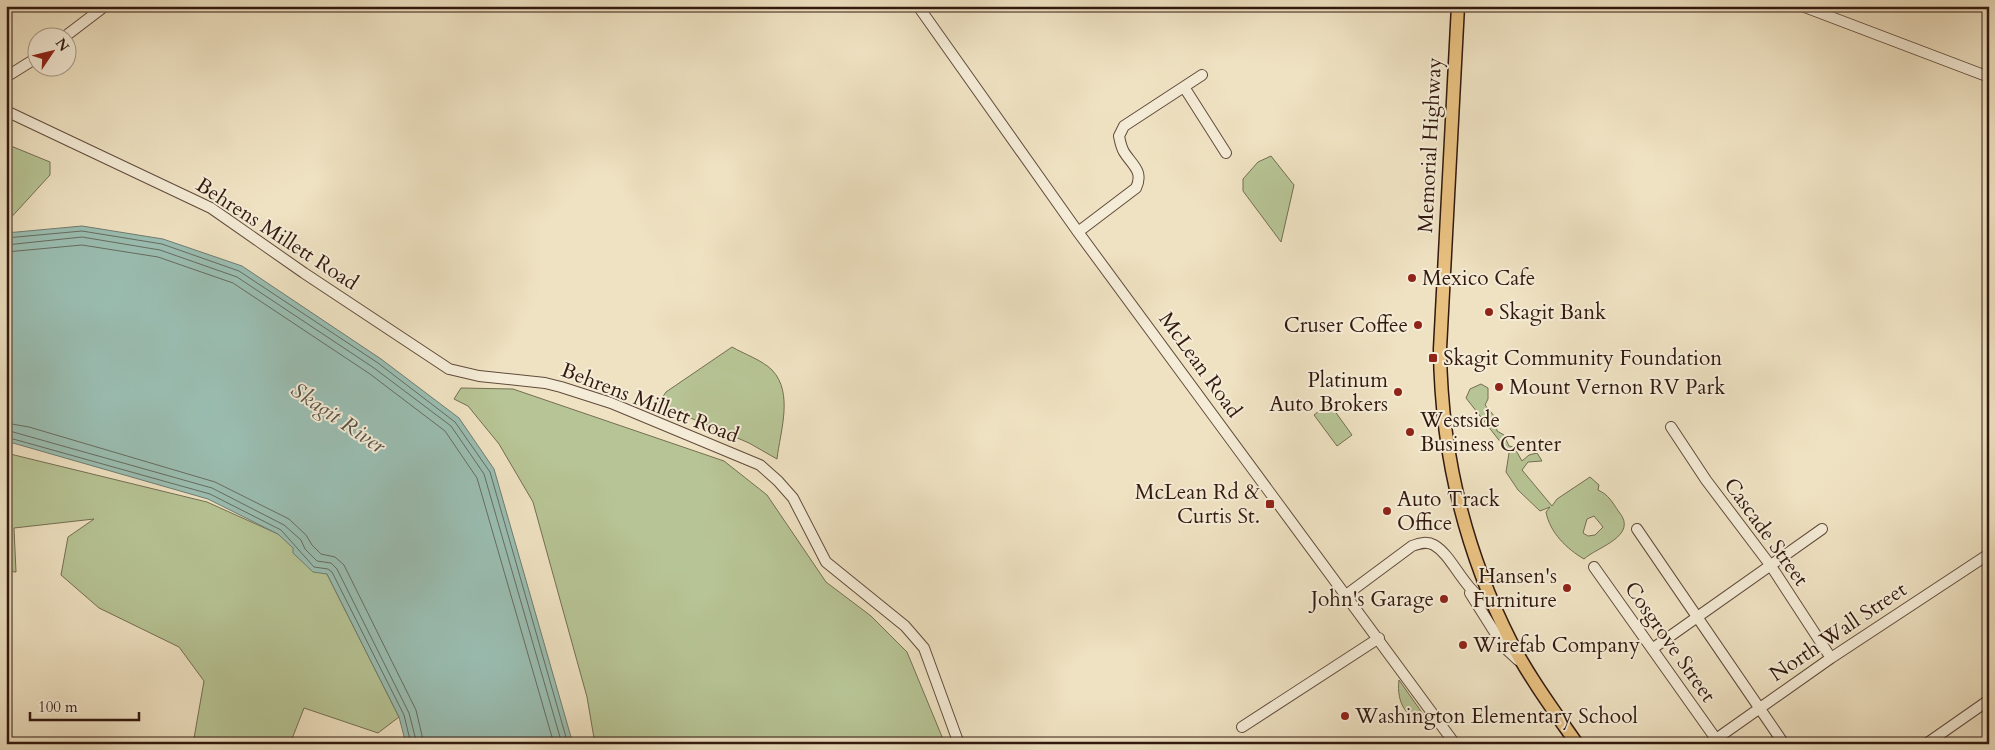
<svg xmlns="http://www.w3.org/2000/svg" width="1995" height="750" font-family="Cardo,serif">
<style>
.green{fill:#b7c495;stroke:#746e52;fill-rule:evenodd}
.water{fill:#9abeb2;stroke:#707c71}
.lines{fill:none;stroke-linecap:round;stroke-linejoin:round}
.shore{stroke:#666c60;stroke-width:1}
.minor-casing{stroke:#614b3c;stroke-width:12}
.major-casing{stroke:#32190f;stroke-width:15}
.minor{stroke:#f5ecd7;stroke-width:10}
.major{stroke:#e8c181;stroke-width:12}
.poi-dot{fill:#8f2418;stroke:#f5ecd7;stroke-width:2}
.labels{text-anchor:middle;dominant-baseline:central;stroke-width:4;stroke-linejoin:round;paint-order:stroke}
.street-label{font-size:21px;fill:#32190f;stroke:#f5ecd7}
.poi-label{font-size:21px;fill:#32190f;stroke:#f5ecd7;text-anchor:start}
.water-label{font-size:22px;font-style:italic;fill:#565348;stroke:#f5ecd7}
</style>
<rect width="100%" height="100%" fill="#efe2c2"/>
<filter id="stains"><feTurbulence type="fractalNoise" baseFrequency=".004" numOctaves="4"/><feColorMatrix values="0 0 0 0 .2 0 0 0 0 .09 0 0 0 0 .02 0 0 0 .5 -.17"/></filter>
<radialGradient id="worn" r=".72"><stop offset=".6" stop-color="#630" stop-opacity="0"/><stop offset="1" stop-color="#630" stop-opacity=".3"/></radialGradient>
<path class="green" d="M 6,144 L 50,162 L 50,175 L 6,223 Z
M 1271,156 L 1294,185 L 1281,242 L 1243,191 L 1243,179 L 1258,162 Z
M 732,347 C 744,354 762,360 772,370 C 794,393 780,432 777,459 L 749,443 L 658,404 L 666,392 Z
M 1481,384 L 1488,388 L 1488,399 L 1485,405 L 1495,417 L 1497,431 L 1504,435 L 1509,446 L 1514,447 L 1522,461 L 1529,455 L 1537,453 L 1542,461 L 1528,462 L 1522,470 L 1552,506 L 1557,499 L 1590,477 L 1599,485 L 1598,490 C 1609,495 1612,502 1619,512 C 1639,536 1597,547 1584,559 C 1567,549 1550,533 1546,512 L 1550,507 L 1540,511 L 1518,490 L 1506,472 L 1509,453 L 1466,398 L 1470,389 ZM 1594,516 L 1603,527 L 1595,535 L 1588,536 L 1583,533 L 1587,519 Z
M 461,388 L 513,389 L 724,461 L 767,495 L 826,582 L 871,616 L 907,652 L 945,744 L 595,744 L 587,697 L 533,502 L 499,444 L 468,406 L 454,399 Z
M 1329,403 L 1352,435 L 1337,446 L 1314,415 Z
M 6,453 L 207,502 L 278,534 L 327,574 L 399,717 L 378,733 L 304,708 L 290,744 L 193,744 L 204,681 L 179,647 L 99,608 L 61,575 L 68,537 L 94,519 L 14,528 L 16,572 L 6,571 Z
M 1399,680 L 1430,724 C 1407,721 1396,703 1399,680 Z"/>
<path class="water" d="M 82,226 L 163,239 L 242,266 L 381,359 L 459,418 L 494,469 L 573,744 L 406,744 L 399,717 L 327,574 L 313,572 L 293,553 L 293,548 L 278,534 L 208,499 L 6,441 L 6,233 Z"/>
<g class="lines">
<path class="shore" d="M 6,238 L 82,231 L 162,244 L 239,271 L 378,363 L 455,422 L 490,472 L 568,744
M 6,245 L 82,237 L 160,250 L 237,277 L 374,368 L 451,426 L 484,474 L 562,744
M 6,252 L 82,245 L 158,257 L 233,283 L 370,374 L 445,431 L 477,478 L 554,744
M 6,423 L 29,427 L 215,482 L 289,519 L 306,535 L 312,545 L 321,554 L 335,557 L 344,565 L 416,710 L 424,744
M 6,430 L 212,488 L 284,525 L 301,540 L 305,549 L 317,561 L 331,563 L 337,569 L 409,713 L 417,744
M 6,437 L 210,494 L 281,530 L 314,567 L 328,569 L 332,572 L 404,715 L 411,744"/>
<g class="minor-casing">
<path id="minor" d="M 918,6 L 1078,232 L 1455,744
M 1802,6 L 1989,77
M 63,38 L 105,6
M 6,77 L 38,57
M 1184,87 L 1226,153
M 6,111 L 211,208 L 304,273 L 449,369 L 479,376 L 545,383 L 561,387 L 611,403 L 760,465 L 778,481 L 793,498 L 826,562 L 905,626 L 924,648 L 959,744
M 1078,232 L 1136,188 C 1144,171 1132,165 1124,152 C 1121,147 1120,141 1119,136 L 1124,126 L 1202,75
M 1671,427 L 1706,480 L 1771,566 L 1831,658
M 1637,529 L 1784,744
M 1594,567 L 1716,739
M 1470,593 L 1504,647 L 1518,660
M 1346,595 L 1412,546 C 1420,543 1427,541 1434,545 C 1453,556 1462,588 1487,602 L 1492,600
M 1652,649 L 1822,529
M 1242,727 L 1379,638
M 1709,744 L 1831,658 L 1989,554
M 1926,744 L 1989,700"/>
</g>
<g class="major-casing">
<path id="major" d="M 1458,6 L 1440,349 C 1441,451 1465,551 1511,642 C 1529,677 1554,711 1577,744"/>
</g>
<use href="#minor" class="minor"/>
<use href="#major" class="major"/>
</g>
<g class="poi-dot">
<circle cx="1412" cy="278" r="5"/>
<circle cx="1489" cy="312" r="5"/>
<circle cx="1418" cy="325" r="5"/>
<rect x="1428" y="353" width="10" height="10" rx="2.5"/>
<circle cx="1499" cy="387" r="5"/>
<circle cx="1398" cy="392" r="5"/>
<circle cx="1410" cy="432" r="5"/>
<rect x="1265" y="499" width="10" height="10" rx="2.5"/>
<circle cx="1387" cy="511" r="5"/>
<circle cx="1567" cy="588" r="5"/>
<circle cx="1444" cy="599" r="5"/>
<circle cx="1463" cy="645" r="5"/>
<circle cx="1345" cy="716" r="5"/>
</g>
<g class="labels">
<g class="street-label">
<text transform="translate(1430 145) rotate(-87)">Memorial Highway</text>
<text transform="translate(277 234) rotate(33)">Behrens Millett Road</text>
<text transform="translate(1200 365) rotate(54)">McLean Road</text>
<text transform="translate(650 403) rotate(21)">Behrens Millett Road</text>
<text transform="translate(1766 532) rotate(54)">Cascade Street</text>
<text transform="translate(1838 632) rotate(-34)">North Wall Street</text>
<text transform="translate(1670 642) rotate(55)">Cosgrove Street</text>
</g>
<g class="poi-label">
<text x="1422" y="278">Mexico Cafe</text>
<text x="1499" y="312">Skagit Bank</text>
<text x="1408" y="325" text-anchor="end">Cruser Coffee</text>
<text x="1443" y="358">Skagit Community Foundation</text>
<text x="1388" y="380" text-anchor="end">Platinum<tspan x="1388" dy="24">Auto Brokers</tspan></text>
<text x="1509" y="387">Mount Vernon RV Park</text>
<text x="1420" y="420">Westside<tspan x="1420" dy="24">Business Center</tspan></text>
<text x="1260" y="492" text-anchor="end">McLean Rd &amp;<tspan x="1260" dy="24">Curtis St.</tspan></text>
<text x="1397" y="499">Auto Track<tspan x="1397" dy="24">Office</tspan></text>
<text x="1557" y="576" text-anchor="end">Hansen's<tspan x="1557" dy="24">Furniture</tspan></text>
<text x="1434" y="599" text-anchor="end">John's Garage</text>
<text x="1473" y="645">Wirefab Company</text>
<text x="1355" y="716">Washington Elementary School</text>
</g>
<g class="water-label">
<text transform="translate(338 418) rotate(34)">Skagit River</text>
</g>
</g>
<rect width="1995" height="750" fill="none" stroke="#efe2c2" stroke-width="25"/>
<rect x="8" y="8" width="1980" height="735" fill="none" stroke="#32190f" stroke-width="2.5"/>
<rect x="12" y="12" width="1970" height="725" fill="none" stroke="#32190f"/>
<g transform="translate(52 52) rotate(55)"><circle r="24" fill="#f5ecd7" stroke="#a79887"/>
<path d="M0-4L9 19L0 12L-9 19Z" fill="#8f2418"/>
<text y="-8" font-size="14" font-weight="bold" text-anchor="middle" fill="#32190f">N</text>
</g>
<path d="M30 712v8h109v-8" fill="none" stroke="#32190f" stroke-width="2.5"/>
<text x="38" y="712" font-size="15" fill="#32190f" stroke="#f5ecd7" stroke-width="4" paint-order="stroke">100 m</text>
<rect width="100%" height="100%" filter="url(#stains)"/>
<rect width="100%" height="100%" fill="url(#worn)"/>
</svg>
